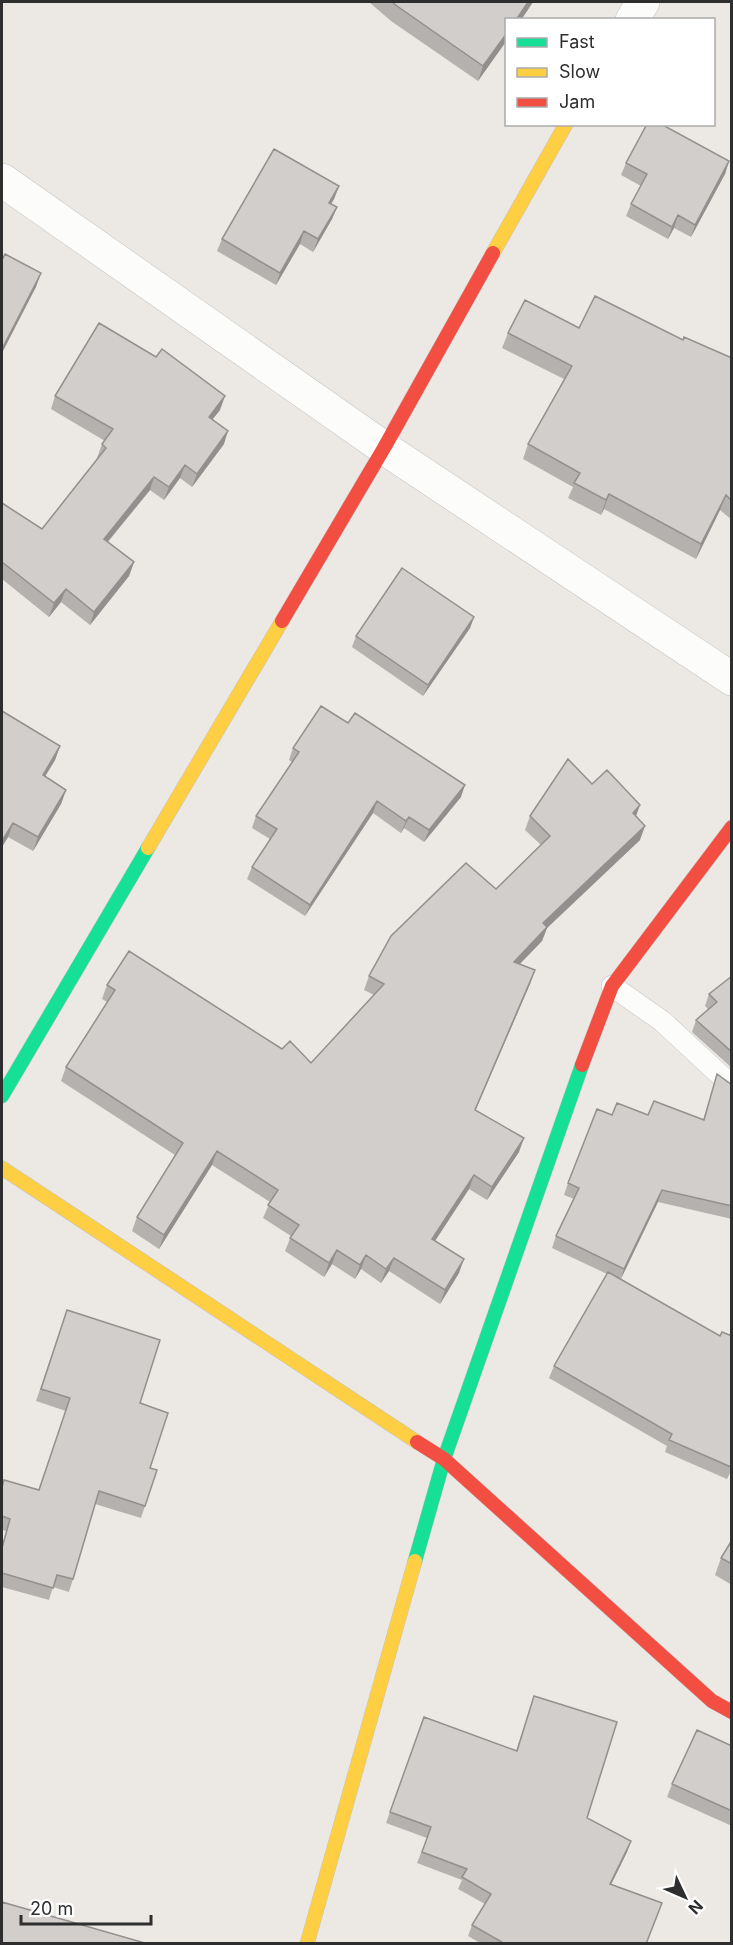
<svg xmlns="http://www.w3.org/2000/svg" width="733" height="1945" font-family="Inter,sans-serif">
<style>
.lines{fill:none;stroke-linecap:round;stroke-linejoin:round}
.lane-casing{stroke:#c5c4c5;stroke-width:22}
.street-casing{stroke:#c5c4c5;stroke-width:34}
.fast-casing{stroke:#c5c4c5;stroke-width:15}
.slow-casing{stroke:#c5c4c5;stroke-width:15}
.jam-casing{stroke:#c5c4c5;stroke-width:15}
.lane{stroke:#fcfcfb;stroke-width:21}
.street{stroke:#fcfcfb;stroke-width:33}
.fast{stroke:#16e098;stroke-width:14}
.slow{stroke:#ffcf43;stroke-width:14}
.jam{stroke:#f24e42;stroke-width:14}
.wall{fill:#b4b1af}
.shaded-wall{fill:#92908e}
.building{fill:#d1cecb;stroke:#92908e;stroke-width:1.5}
</style>
<rect width="100%" height="100%" fill="#ece8e4"/>
<g class="lines">
<g class="lane-casing">
<path id="lane" d="M 612,986 L 662,1021 L 732,1086"/>
</g>
<g class="street-casing">
<path id="street" d="M 632,20 L 643,2
M 2,180 L 384,448 L 732,679"/>
</g>
<g class="fast-casing">
<path id="fast" d="M 2,1096 L 148,848
M 415,1561 L 444,1459 L 582,1065"/>
</g>
<g class="slow-casing">
<path id="slow" d="M 493,253 L 566,124
M 148,848 L 282,621
M 2,1168 L 417,1442
M 307,1944 L 415,1561"/>
</g>
<g class="jam-casing">
<path id="jam" d="M 282,621 L 384,448 L 493,253
M 582,1065 L 612,986 L 732,827
M 417,1442 L 444,1459 L 712,1701 L 732,1712"/>
</g>
<use href="#lane" class="lane"/>
<use href="#street" class="street"/>
<use href="#fast" class="fast"/>
<use href="#slow" class="slow"/>
<use href="#jam" class="jam"/>
</g>
<path class="wall" d="M 369,2 L 533,2 L 521,20 L 507,20 L 507,40 L 478,81 L 391,21 Z
M 729,161 L 725,174 L 691,237 L 674,228 L 668,239 L 626,216 L 631,204 L 641,186 L 621,175 L 626,163 Z
M 339,186 L 334,199 L 331,204 L 337,207 L 332,219 L 313,252 L 300,244 L 276,285 L 217,251 L 222,239 Z
M 579,328 L 683,340 L 732,358 L 732,520 L 720,510 L 696,559 L 604,509 L 601,515 L 568,498 L 573,487 L 523,459 L 528,444 L 564,379 L 502,348 L 508,333 Z
M 55,396 L 220,410 L 212,420 L 224,444 L 192,487 L 180,478 L 164,500 L 150,490 L 108,542 L 134,562 L 129,576 L 90,625 L 61,602 L 49,617 L 2,579 L 2,503 L 42,529 L 98,458 L 97,458 L 102,444 L 105,441 L 51,409 Z
M 474,617 L 470,628 L 423,696 L 352,647 L 356,636 Z
M 2,711 L 60,746 L 55,760 L 45,777 L 66,790 L 61,804 L 33,851 L 8,837 L 2,847 Z
M 293,748 L 461,797 L 424,842 L 404,828 L 401,833 L 373,813 L 305,916 L 247,879 L 252,867 L 270,839 L 252,828 L 256,816 L 292,762 L 289,760 Z
M 592,784 L 636,816 L 640,840 L 547,928 L 542,941 L 520,964 L 535,970 L 530,984 L 475,1110 L 519,1152 L 487,1200 L 469,1189 L 435,1241 L 459,1273 L 440,1304 L 389,1271 L 381,1283 L 361,1269 L 355,1279 L 332,1264 L 324,1277 L 285,1251 L 291,1236 L 263,1218 L 270,1202 L 212,1165 L 159,1249 L 132,1231 L 137,1217 L 175,1155 L 61,1081 L 66,1067 L 107,1002 L 102,999 L 107,985 L 282,1049 L 311,1063 L 374,995 L 364,990 L 369,976 L 496,889 L 541,845 L 525,830 L 530,816 Z
M 732,976 L 732,1068 L 692,1032 L 696,1020 L 708,1009 L 705,1006 L 709,994 Z
M 717,1074 L 732,1085 L 732,1219 L 658,1202 L 620,1279 L 720,1336 L 732,1336 L 732,1469 L 727,1479 L 665,1452 L 667,1446 L 549,1378 L 554,1366 L 607,1274 L 552,1248 L 556,1236 L 574,1199 L 564,1195 L 568,1183 L 612,1115 L 648,1115 L 703,1120 Z
M 67,1310 L 140,1403 L 150,1468 L 145,1506 L 141,1518 L 95,1504 L 73,1579 L 69,1592 L 53,1587 L 49,1600 L 2,1587 L 2,1546 L 6,1531 L 2,1530 L 2,1486 L 39,1489 L 66,1411 L 36,1401 Z
M 732,1540 L 732,1585 L 715,1575 L 721,1558 Z
M 534,1696 L 587,1818 L 631,1841 L 627,1852 L 611,1884 L 646,1944 L 482,1944 L 468,1936 L 472,1925 L 485,1904 L 458,1889 L 462,1880 L 417,1863 L 427,1838 L 386,1823 L 424,1717 L 516,1751 Z
M 732,1746 L 732,1826 L 667,1797 L 672,1784 Z"/>
<path class="shaded-wall" d="M 528,2 L 533,2 L 521,20 L 516,20 Z
M 507,33 L 507,40 L 478,81 L 483,66 Z
M 729,161 L 725,174 L 691,237 L 695,225 Z
M 339,186 L 334,199 L 324,215 L 329,203 Z
M 337,207 L 332,219 L 313,252 L 318,239 Z
M 678,215 L 674,228 L 668,239 L 672,227 Z
M 304,231 L 300,244 L 276,285 L 280,273 Z
M 41,273 L 36,287 L 2,353 L 2,349 Z
M 225,396 L 220,410 L 204,430 L 209,417 Z
M 228,431 L 224,444 L 192,487 L 197,474 Z
M 185,465 L 180,478 L 164,500 L 169,487 Z
M 154,477 L 150,490 L 99,552 L 104,539 Z
M 609,494 L 604,509 L 601,515 L 606,500 Z
M 726,495 L 720,510 L 696,559 L 701,544 Z
M 134,562 L 129,576 L 90,625 L 94,612 Z
M 66,589 L 61,602 L 49,617 L 54,603 Z
M 474,617 L 470,628 L 423,696 L 428,685 Z
M 60,746 L 55,760 L 37,789 L 43,775 Z
M 465,785 L 461,797 L 424,842 L 429,830 Z
M 66,790 L 61,804 L 33,851 L 38,837 Z
M 377,801 L 373,813 L 305,916 L 310,905 Z
M 640,805 L 635,819 L 633,813 Z
M 409,817 L 404,828 L 401,833 L 406,821 Z
M 13,823 L 8,837 L 2,847 L 2,841 Z
M 645,826 L 640,840 L 547,928 L 542,941 L 509,975 L 514,962 L 543,923 Z
M 535,970 L 530,984 L 470,1123 L 475,1110 Z
M 524,1138 L 519,1152 L 487,1200 L 492,1187 Z
M 217,1151 L 212,1165 L 159,1249 L 164,1235 Z
M 474,1175 L 469,1189 L 427,1253 L 432,1239 Z
M 662,1190 L 658,1202 L 620,1281 L 624,1269 Z
M 337,1250 L 332,1264 L 324,1277 L 329,1263 Z
M 366,1255 L 361,1269 L 355,1279 L 360,1265 Z
M 394,1258 L 389,1271 L 381,1283 L 386,1269 Z
M 464,1259 L 459,1273 L 440,1304 L 445,1290 Z
M 631,1841 L 627,1852 L 606,1895 L 610,1884 Z"/>
<path class="building" d="M 392,2 L 528,2 L 516,20 L 507,20 L 507,33 L 483,66 L 397,6 Z
M 647,124 L 661,124 L 729,161 L 695,225 L 678,215 L 672,227 L 631,204 L 647,174 L 626,163 Z
M 274,149 L 339,186 L 329,203 L 337,207 L 318,239 L 304,231 L 280,273 L 222,239 Z
M 5,254 L 41,273 L 2,349 L 2,260 Z
M 595,296 L 683,340 L 684,337 L 732,358 L 732,501 L 726,495 L 701,544 L 609,494 L 606,500 L 574,483 L 580,473 L 528,444 L 572,366 L 508,333 L 525,300 L 579,328 Z
M 99,323 L 156,357 L 162,349 L 225,396 L 209,417 L 228,431 L 197,474 L 185,465 L 169,487 L 154,477 L 104,539 L 134,562 L 94,612 L 66,589 L 54,603 L 2,562 L 2,503 L 42,529 L 106,448 L 102,444 L 113,429 L 55,396 Z
M 402,568 L 474,617 L 428,685 L 356,636 Z
M 321,706 L 348,723 L 355,713 L 465,785 L 429,830 L 409,817 L 406,821 L 377,801 L 310,905 L 252,867 L 277,829 L 256,816 L 299,752 L 293,748 Z
M 2,711 L 60,746 L 43,775 L 66,790 L 38,837 L 13,823 L 2,841 Z
M 568,759 L 592,784 L 607,770 L 640,805 L 633,813 L 645,826 L 543,923 L 547,927 L 514,962 L 535,970 L 475,1110 L 524,1138 L 492,1187 L 474,1175 L 432,1239 L 464,1259 L 445,1290 L 394,1258 L 386,1269 L 366,1255 L 360,1265 L 337,1250 L 329,1263 L 290,1238 L 299,1225 L 268,1205 L 278,1190 L 217,1151 L 164,1235 L 137,1217 L 183,1143 L 66,1067 L 115,990 L 107,985 L 129,951 L 282,1049 L 290,1041 L 311,1063 L 384,984 L 369,976 L 391,936 L 466,863 L 496,889 L 550,836 L 530,816 Z
M 732,976 L 732,1052 L 696,1020 L 717,1002 L 709,994 Z
M 717,1074 L 732,1085 L 732,1206 L 662,1190 L 624,1269 L 556,1236 L 579,1188 L 568,1183 L 597,1109 L 612,1115 L 617,1103 L 648,1115 L 654,1101 L 704,1120 Z
M 608,1272 L 720,1336 L 722,1332 L 732,1336 L 731,1467 L 669,1440 L 672,1434 L 554,1366 Z
M 67,1310 L 160,1340 L 140,1403 L 168,1413 L 150,1468 L 157,1470 L 145,1506 L 99,1491 L 73,1579 L 57,1575 L 53,1588 L 2,1573 L 2,1548 L 10,1519 L 2,1516 L 2,1487 L 4,1480 L 39,1490 L 70,1398 L 41,1389 Z
M 732,1540 L 732,1564 L 721,1558 Z
M 534,1696 L 617,1722 L 587,1818 L 631,1841 L 610,1884 L 662,1903 L 646,1944 L 505,1944 L 472,1925 L 491,1894 L 462,1877 L 467,1869 L 422,1852 L 431,1827 L 390,1812 L 424,1717 L 517,1751 Z
M 697,1730 L 732,1746 L 732,1811 L 672,1784 Z
M 2,1902 L 145,1943 L 145,1944 L 2,1944 Z"/>
<rect width="733" height="1945" fill="none" stroke="#2e2e2e" stroke-width="6"/>
<rect x="505" y="18" width="210" height="108" fill="#ffffff" stroke="#ababab" stroke-width="1.5"/>
<rect x="517" y="38" width="30" height="9" fill="#16e098" stroke="#ababab" stroke-width="1.5"/>
<text x="559" y="48" font-size="18" fill="#2e2e2e">Fast</text>
<rect x="517" y="68" width="30" height="9" fill="#ffcf43" stroke="#ababab" stroke-width="1.5"/>
<text x="559" y="78" font-size="18" fill="#2e2e2e">Slow</text>
<rect x="517" y="98" width="30" height="9" fill="#f24e42" stroke="#ababab" stroke-width="1.5"/>
<text x="559" y="108" font-size="18" fill="#2e2e2e">Jam</text>
<g transform="translate(685 1897) rotate(134)" stroke="#ffffff" stroke-width="4.5" paint-order="stroke">
<path d="M0-4.5L10 22L0 15L-10 22Z" fill="#2e2e2e"/>
<text y="-9" font-size="16" font-weight="bold" text-anchor="middle" fill="#2e2e2e">N</text>
</g>
<path d="M21 1915v9h130v-9" fill="none" stroke="#2e2e2e" stroke-width="3"/>
<text x="30" y="1915" font-size="18" fill="#2e2e2e" stroke="#ffffff" stroke-width="4.5" paint-order="stroke">20 m</text>
</svg>
